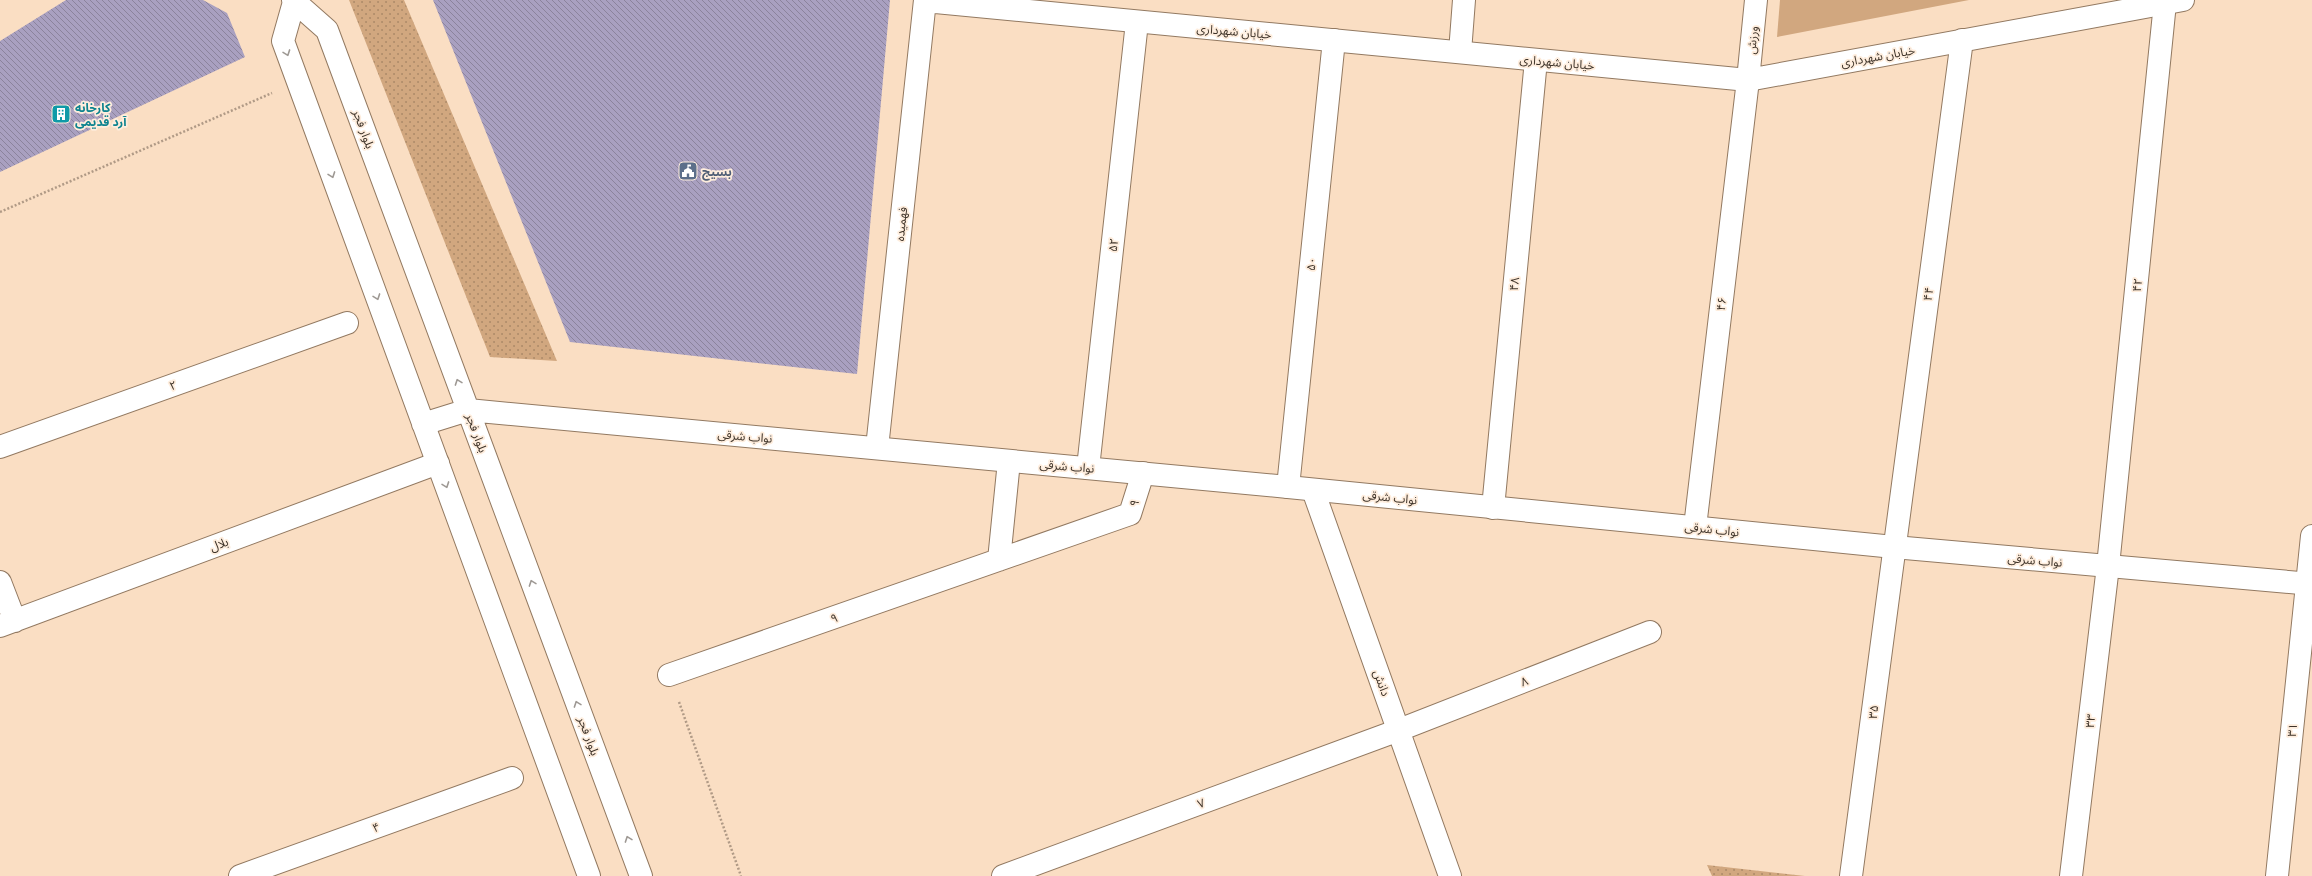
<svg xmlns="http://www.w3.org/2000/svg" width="2312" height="876" font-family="'Open Sans','Noto Sans Arabic',sans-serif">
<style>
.grass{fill:url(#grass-dots)}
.garden{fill:#d1a77f}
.building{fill:url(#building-back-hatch)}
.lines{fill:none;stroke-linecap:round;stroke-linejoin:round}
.minor-casing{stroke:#927961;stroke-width:24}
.tertiary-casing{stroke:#927961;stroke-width:24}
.secondary-casing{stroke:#927961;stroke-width:24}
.path{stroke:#b09a86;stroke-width:2.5;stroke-dasharray:2 2;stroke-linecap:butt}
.minor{stroke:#fff;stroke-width:22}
.tertiary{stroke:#fff;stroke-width:22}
.secondary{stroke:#fff;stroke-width:22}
.oneway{stroke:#9e9994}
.labels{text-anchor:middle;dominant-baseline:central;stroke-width:3.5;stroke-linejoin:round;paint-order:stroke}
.street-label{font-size:12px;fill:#3e3329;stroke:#feeddd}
.culture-label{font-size:12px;font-weight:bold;fill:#0d838f;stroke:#feeddd;text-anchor:start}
.service-label{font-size:12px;font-weight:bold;fill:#4e5e75;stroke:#feeddd;text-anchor:start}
</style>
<defs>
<pattern id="grass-dots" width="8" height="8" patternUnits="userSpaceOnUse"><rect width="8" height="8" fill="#d1a77f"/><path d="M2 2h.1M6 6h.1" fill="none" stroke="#ab8968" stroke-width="1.8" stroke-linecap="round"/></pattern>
<pattern id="building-back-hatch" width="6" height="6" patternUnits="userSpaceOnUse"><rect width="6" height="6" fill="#a9a0c0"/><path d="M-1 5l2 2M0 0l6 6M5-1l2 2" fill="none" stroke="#8b839c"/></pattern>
</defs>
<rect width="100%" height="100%" fill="#fadec3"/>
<path class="grass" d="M 349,0 L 404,0 L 557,361 L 490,357 Z
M 1707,865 L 1805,876 L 1712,876 Z"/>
<path class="garden" d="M 1780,0 L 1969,0 L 1777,37 Z"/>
<path class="building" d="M 66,0 L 203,0 L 227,13 L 245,57 L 0,172 L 0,41 Z
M 433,0 L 890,0 L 857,374 L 570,342 Z"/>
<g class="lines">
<g class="minor-casing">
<path id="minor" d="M 1460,52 L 1464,0
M 0,447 L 347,323
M 1088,468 L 1137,22
M 1288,487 L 1334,40
M 1493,508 L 1536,60
M 1695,527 L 1748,80
M 999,560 L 1009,461
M 0,582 L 15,621
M 0,626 L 438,463
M 669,675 L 1130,514 L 1143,473
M 240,876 L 512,778
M 1003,876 L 1399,730 L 1650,632
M 1851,876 L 1962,40
M 2071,876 L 2108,566 L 2165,3
M 2277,876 L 2312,536"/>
</g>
<g class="tertiary-casing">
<path id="tertiary" d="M 925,1 L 1748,80 L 2183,0
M 1748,80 L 1756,0
M 877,448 L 925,0
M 1313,490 L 1450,876"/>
</g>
<g class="secondary-casing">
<path id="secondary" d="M 293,0 L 327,30 L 641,876
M 294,2 L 283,41 L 589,876
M 423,424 L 468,410 L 1288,487 L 1894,547 L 2312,584"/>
</g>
<path class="path" d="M 0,212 L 272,93
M 679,702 L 741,876"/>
<use href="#minor" class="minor"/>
<use href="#tertiary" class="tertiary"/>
<use href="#secondary" class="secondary"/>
</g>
<defs><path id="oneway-chevron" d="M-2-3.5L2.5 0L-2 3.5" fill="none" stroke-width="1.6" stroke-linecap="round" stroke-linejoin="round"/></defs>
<g class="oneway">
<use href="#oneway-chevron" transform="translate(287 53) rotate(70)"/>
<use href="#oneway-chevron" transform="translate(332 175) rotate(70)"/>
<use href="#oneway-chevron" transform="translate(377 297) rotate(70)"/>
<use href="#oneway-chevron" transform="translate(458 382) rotate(-110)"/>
<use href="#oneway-chevron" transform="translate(446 485) rotate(70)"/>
<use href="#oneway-chevron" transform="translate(532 583) rotate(-110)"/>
<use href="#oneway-chevron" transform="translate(577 704) rotate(-110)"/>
<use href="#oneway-chevron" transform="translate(628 839) rotate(-110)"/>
</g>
<defs>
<g id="building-square" transform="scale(1)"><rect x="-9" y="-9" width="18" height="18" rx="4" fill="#0f9aa8" stroke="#feeddd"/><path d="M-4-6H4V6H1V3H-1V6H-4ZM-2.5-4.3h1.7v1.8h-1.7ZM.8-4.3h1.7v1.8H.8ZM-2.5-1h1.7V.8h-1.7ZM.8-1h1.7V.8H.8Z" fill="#fff"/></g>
<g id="civic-square" transform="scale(1)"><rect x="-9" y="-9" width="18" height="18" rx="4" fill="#5c6f8a" stroke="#feeddd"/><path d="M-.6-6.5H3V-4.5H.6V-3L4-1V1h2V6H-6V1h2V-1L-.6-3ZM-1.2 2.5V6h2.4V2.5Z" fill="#fff"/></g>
</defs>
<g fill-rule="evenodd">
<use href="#building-square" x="61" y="114"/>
<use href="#civic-square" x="688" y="171"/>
</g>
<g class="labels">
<g class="street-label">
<text transform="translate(1234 31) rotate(5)">خیابان شهرداری</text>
<text transform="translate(1752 40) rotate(-85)">ورزش</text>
<text transform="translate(1878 56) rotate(-10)">خیابان شهرداری</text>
<text transform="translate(1557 62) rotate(5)">خیابان شهرداری</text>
<text transform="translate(364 129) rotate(70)">بلوار فجر</text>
<text transform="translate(901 224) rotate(-84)">فهمیده</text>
<text transform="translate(1113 245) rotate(-84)">۵۲</text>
<text transform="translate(1311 264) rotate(-84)">۵۰</text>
<text transform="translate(1514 284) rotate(-84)">۴۸</text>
<text transform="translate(2137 285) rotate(-84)">۴۲</text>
<text transform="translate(1928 294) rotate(-82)">۴۴</text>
<text transform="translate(1721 304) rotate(-83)">۴۶</text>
<text transform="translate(173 385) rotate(-20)">۲</text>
<text transform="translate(477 433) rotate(70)">بلوار فجر</text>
<text transform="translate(745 436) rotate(5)">نواب شرقی</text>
<text transform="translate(1067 466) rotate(5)">نواب شرقی</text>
<text transform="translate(1390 497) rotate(6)">نواب شرقی</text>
<text transform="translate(1134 503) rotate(-72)">۹</text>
<text transform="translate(1712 529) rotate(6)">نواب شرقی</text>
<text transform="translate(219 544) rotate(-21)">بلال</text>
<text transform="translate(2035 560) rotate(5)">نواب شرقی</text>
<text transform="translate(834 618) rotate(-19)">۹</text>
<text transform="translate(1524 681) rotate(-21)">۸</text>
<text transform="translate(1382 683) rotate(70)">دانش</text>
<text transform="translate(1873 712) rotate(-83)">۳۵</text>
<text transform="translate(2090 721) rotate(-83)">۳۳</text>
<text transform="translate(2292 730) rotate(-84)">۳۱</text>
<text transform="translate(589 736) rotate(70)">بلوار فجر</text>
<text transform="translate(1201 803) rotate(-20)">۷</text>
<text transform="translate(376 827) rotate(-20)">۴</text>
</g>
<g class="culture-label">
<text x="75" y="107">کارخانه<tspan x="75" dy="14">آرد قدیمی</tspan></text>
</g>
<g class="service-label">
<text x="702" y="171">بسیج</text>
</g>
</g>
</svg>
